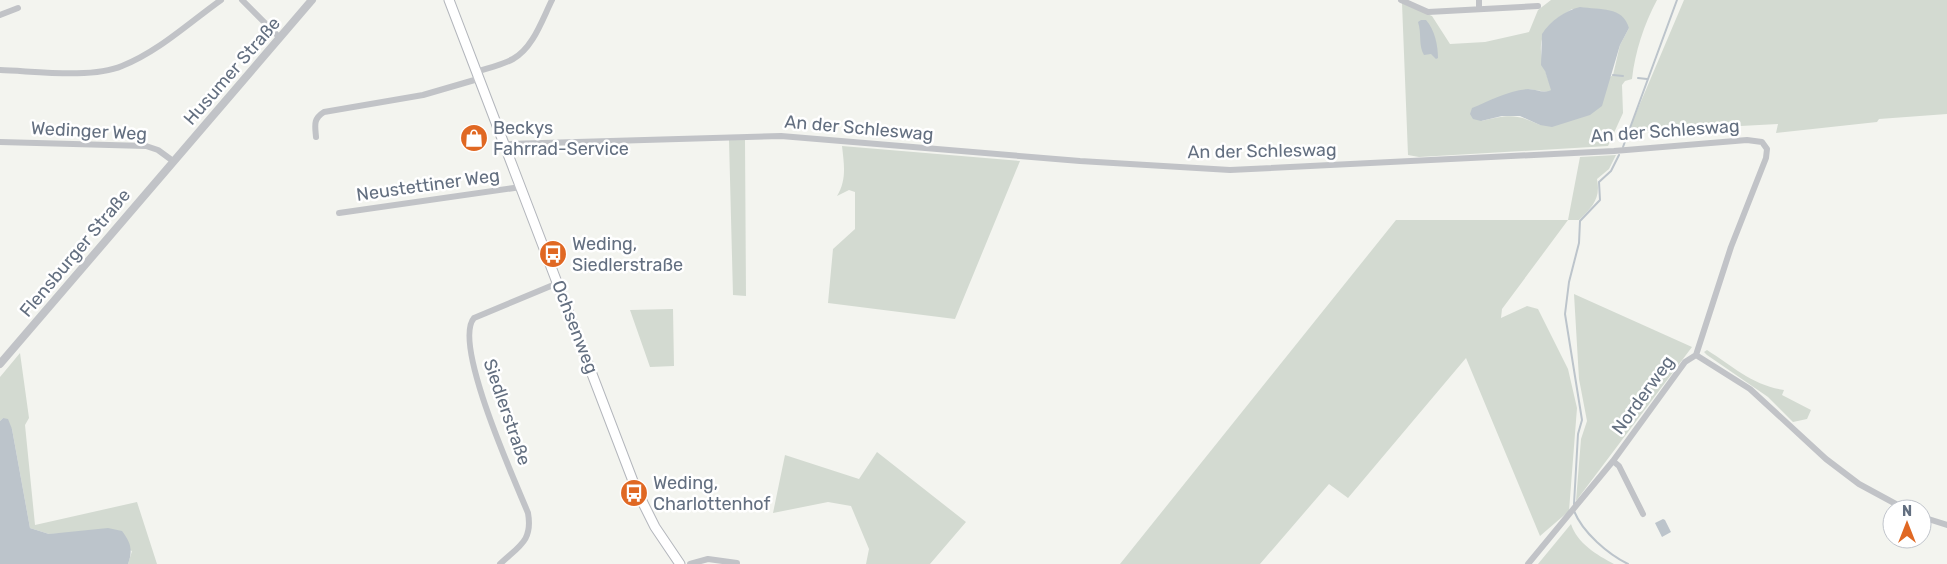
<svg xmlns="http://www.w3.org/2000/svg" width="1947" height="564" font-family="Rubik,sans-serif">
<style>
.green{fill:#d3dad1;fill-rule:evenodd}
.water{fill:#bcc4cb}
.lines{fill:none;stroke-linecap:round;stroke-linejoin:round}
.stream{stroke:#bcc4cb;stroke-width:2}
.secondary-casing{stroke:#b3b6bc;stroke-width:11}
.minor{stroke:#c1c3c7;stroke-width:6}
.tertiary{stroke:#c1c3c7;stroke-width:8}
.secondary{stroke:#fff;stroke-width:9}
.labels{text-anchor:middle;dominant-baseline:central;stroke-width:5;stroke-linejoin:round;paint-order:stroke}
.street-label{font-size:18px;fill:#636f80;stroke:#fff}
.poi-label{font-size:18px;fill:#636f80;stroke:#fff;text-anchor:start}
</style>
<rect width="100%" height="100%" fill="#f3f4ef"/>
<path class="green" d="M 1551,0 L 1657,0 C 1644,24 1635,52 1632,79 L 1625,81 L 1622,85 L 1623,113 L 1608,146 L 1419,157 L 1408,155 L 1402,3 L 1432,16 L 1450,44 L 1485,42 L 1529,32 L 1538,10 ZM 1572,9 L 1629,28 L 1620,45 L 1613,75 L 1540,125 C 1515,113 1508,115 1481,121 L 1528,89 L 1548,92 L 1552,90 C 1544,66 1531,42 1553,22 C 1558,17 1566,13 1572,9 Z
M 1684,0 L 1947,0 L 1947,114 L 1879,119 L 1877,122 L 1776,133 L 1778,124 L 1628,132 Z
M 729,140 L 745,140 L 746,296 L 733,295 Z
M 842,146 L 1020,161 L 955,319 L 828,303 L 833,249 L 855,229 L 855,192 L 849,190 L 837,196 C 847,180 844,164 842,146 Z
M 1616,155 L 1609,169 L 1597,179 C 1601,199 1592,207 1579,220 L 1568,220 L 1502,309 L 1501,318 L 1527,306 L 1538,309 L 1568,369 L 1577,408 L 1569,511 L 1540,536 L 1466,358 L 1348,498 L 1329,484 L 1260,564 L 1120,564 L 1396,220 L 1568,220 L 1580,157 Z
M 1574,294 L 1692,347 L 1576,501 L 1581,439 L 1587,421 L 1579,379 Z
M 673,309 L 674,366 L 650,367 L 630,310 Z
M 1707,350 C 1732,366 1754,386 1784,390 L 1782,395 L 1811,410 L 1807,419 L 1793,422 L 1768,397 L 1707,355 L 1704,352 Z
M 20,353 L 29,418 L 25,425 L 35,525 L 137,502 L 157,564 L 128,564 L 132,551 L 77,533 L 49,534 L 30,528 L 12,429 L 3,418 L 0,421 L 0,377 Z
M 877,452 L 966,522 L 930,564 L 866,564 L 869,549 L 851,506 L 828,502 L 773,513 L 785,455 L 859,479 Z
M 1571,524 C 1577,543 1597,555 1614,564 L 1538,564 Z"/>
<path class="water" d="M 1580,7 C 1600,10 1623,6 1629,28 L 1620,45 L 1602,106 L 1590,115 L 1552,127 L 1540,125 L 1520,116 L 1502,116 L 1481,121 L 1473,119 L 1470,114 L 1472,108 C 1489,101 1509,90 1528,89 C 1536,89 1544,94 1551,90 L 1545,71 L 1541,65 L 1542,34 C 1550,21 1566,10 1580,7 Z
M 1421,20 L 1426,20 C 1435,30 1438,46 1438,58 L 1436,59 L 1431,54 L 1424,55 C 1418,45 1422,34 1418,22 Z
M 3,418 L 8,419 L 12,429 L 30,528 L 49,534 L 108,528 L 122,531 C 131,543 133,550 128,564 L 0,564 L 0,421 Z
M 1663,519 L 1665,520 L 1671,532 L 1662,537 L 1655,523 Z"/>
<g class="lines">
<path class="stream" d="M 1613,75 L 1623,76
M 1638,78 L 1647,79
M 1623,147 L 1677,0
M 1574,504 L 1578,434 L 1582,420 L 1565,314 L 1569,282 L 1579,243 L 1580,221 L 1600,200 L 1599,182 L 1611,171 L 1619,155
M 1574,511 C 1583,533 1608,554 1628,564"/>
<g class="secondary-casing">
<path id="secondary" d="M 449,0 L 636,489 L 655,527 L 680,564"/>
</g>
<path class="minor" d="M 242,0 L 280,38
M 1401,0 L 1428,12 L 1538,6
M 1479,0 L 1479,9
M 0,15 L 18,8
M 0,70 C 34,71 91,79 122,66 C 158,52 190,22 221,0
M 476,72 C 488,68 502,65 513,59 C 533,48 542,20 552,0
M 316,137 C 315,125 313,119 324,112 L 423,95 L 478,79
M 0,142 L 146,146 L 158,150 L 173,161
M 505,144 L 781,136 L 1080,161 L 1230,170 L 1614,151 L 1747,140 L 1762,142 L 1767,149 L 1766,158 L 1731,247 L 1696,355
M 339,213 L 521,187
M 1613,461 L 1619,466 L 1643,514
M 1922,517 L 1947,525
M 500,564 C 519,546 533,541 528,513 C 515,481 452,343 474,318 L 558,283
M 690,564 L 708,559 L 737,563
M 1528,564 L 1613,461 L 1685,362 L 1696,355 L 1750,389 L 1826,459 L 1859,484 L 1905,509"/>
<path class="tertiary" d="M 0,364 L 312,0"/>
<use href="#secondary" class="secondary"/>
</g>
<defs>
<g id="shop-disc" transform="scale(1.4375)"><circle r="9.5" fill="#e06823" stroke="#fff"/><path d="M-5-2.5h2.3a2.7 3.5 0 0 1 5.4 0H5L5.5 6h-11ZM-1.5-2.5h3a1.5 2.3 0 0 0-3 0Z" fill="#fff"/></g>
<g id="bus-disc" transform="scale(1.4375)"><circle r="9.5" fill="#e06823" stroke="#fff"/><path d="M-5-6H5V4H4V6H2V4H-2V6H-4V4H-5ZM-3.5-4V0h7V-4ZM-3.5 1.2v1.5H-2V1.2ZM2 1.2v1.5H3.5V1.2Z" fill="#fff"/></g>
</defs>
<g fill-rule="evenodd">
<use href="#shop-disc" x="474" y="138"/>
<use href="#bus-disc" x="553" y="254"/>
<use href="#bus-disc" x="634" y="493"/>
</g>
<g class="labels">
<g class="street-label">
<text transform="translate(232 71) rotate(-49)">Husumer Straße</text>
<text transform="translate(859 128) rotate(5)">An der Schleswag</text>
<text transform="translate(89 131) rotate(3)">Wedinger Weg</text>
<text transform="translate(1665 131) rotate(-4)">An der Schleswag</text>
<text transform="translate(1262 151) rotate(-1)">An der Schleswag</text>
<text transform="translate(428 185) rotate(-8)">Neustettiner Weg</text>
<text transform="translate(75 253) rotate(-50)">Flensburger Straße</text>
<text transform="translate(575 327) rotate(69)">Ochsenweg</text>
<text transform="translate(1643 395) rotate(-54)">Norderweg</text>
<text transform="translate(507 412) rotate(71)">Siedlerstraße</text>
</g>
<g class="poi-label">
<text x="493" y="128">Beckys<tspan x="493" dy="21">Fahrrad-Service</tspan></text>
<text x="572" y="244">Weding,<tspan x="572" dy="21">Siedlerstraße</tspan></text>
<text x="653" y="483">Weding,<tspan x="653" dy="21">Charlottenhof</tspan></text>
</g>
</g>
<g transform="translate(1907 524)"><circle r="24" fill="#ffffff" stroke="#c1c5cc"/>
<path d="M0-4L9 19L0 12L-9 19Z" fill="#e06823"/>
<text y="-8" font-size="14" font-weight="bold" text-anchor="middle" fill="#636f80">N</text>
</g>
</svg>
